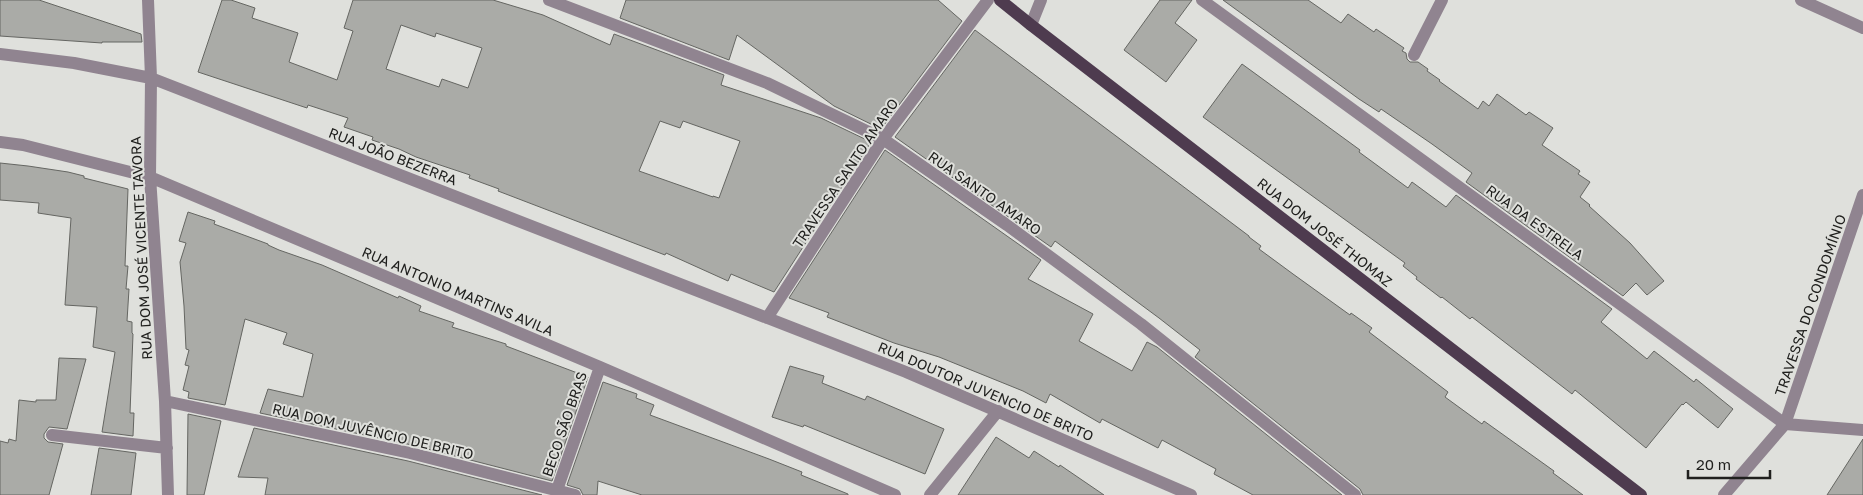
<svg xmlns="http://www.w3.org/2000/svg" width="1863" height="495" font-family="'Golos Text',sans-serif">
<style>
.building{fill:#aaaba7;stroke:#656662;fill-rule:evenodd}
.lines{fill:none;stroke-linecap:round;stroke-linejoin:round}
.minor{stroke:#908490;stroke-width:12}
.major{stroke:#4e3b4f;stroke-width:12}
.labels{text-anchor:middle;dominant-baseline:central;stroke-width:4;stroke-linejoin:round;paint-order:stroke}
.street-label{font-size:14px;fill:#20201e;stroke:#dfe0dc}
</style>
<rect width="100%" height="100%" fill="#dfe0dc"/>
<path class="building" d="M 0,0 L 39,0 L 141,34 L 142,42 L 102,42 L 102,43 L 0,36 Z
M 222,0 L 231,0 L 255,8 L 252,18 L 298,33 L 289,62 L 337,80 L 353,31 L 344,28 L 353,0 L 493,0 L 543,15 L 610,45 L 614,34 L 724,75 L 721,85 L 821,118 L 871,142 L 774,292 L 731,274 L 728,281 L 666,253 L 665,255 L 498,191 L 499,189 L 469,178 L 470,175 L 416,157 L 399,149 L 372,140 L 373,137 L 344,127 L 348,118 L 308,105 L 307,108 L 198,72 ZM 401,25 L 435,37 L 436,33 L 482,48 L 468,88 L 442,79 L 439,87 L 386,69 ZM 660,121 L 680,128 L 683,121 L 740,141 L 719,198 L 713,196 L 713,197 L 639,171 Z
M 626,0 L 938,0 L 962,21 L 881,129 L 834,106 L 737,35 L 729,60 L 620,18 Z
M 1160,0 L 1192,0 L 1175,23 L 1197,40 L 1166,82 L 1124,50 Z
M 1223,0 L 1308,0 L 1341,23 L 1348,14 L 1374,32 L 1376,29 L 1404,48 L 1402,51 L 1406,53 L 1407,59 L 1410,62 L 1418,62 L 1428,69 L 1427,71 L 1440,80 L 1439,81 L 1478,109 L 1483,101 L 1489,106 L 1497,94 L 1526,115 L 1529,112 L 1553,128 L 1542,145 L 1580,171 L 1578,174 L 1590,182 L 1580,197 L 1590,205 L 1589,206 L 1630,243 L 1664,281 L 1647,295 L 1636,283 L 1623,296 L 1466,182 L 1472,173 L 1432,144 L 1381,109 L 1379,112 L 1359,99 Z
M 975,30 L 1249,236 L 1249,237 L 1261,246 L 1259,249 L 1293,274 L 1350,315 L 1351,313 L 1372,328 L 1369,332 L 1448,392 L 1445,397 L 1482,424 L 1484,421 L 1554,471 L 1553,473 L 1583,495 L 1363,495 L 1360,489 L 1195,357 L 1200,350 L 1159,318 L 1055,241 L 1051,247 L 895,137 Z
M 1242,64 L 1360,150 L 1359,152 L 1408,188 L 1412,182 L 1446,207 L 1456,195 L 1612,309 L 1601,322 L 1647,359 L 1654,351 L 1694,382 L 1696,379 L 1733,409 L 1718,428 L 1686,402 L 1683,405 L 1682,404 L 1646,448 L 1575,390 L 1572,394 L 1472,317 L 1470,319 L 1442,297 L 1441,298 L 1416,279 L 1417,277 L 1403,266 L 1405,263 L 1203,117 Z
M 885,150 L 1041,260 L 1028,279 L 1093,314 L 1079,341 L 1132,371 L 1147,342 L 1157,347 L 1342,495 L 1253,495 L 1214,474 L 1216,469 L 1162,440 L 1158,448 L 1102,419 L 1100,423 L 1050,394 L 1046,403 L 1023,391 L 939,357 L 894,343 L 827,317 L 829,313 L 789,298 Z
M 0,163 L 28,166 L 68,172 L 84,176 L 84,178 L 128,189 L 125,266 L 128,266 L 126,289 L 129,289 L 127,321 L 132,322 L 132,333 L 133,334 L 130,413 L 134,413 L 133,436 L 102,432 L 115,352 L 93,347 L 97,307 L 65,305 L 71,218 L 38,213 L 39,203 L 0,200 Z
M 188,212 L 215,221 L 214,224 L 268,244 L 268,245 L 279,250 L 322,265 L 398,298 L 399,296 L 421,306 L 419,311 L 454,323 L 452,327 L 506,344 L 506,346 L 588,377 L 552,481 L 412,445 L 260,413 L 268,389 L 303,397 L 313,354 L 283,344 L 287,333 L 245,319 L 225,405 L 188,398 L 189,392 L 183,390 L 189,366 L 185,365 L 189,350 L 186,349 L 184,306 L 180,262 L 186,243 L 179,241 Z
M 59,358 L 86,359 L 67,429 L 49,427 L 44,434 L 44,438 L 48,442 L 63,444 L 49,495 L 0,495 L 0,441 L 8,443 L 9,439 L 16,441 L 19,400 L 36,402 L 36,400 L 56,400 Z
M 790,366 L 824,376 L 822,383 L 865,400 L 867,396 L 944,429 L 925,474 L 804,425 L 803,427 L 772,417 Z
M 603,382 L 637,394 L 636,398 L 654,405 L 650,415 L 769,459 L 802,472 L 801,475 L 848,494 L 848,495 L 642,495 L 598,481 L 597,495 L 583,495 L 580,489 L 567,485 Z
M 188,414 L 221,421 L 204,495 L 187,495 Z
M 254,428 L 408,461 L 542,495 L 265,495 L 268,478 L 238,477 Z
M 996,437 L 1029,458 L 1034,451 L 1059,467 L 1060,465 L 1104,495 L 958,495 Z
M 1863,439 L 1863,495 L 1827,495 Z
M 99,448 L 136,453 L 131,495 L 91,495 Z"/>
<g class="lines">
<path class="minor" d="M 148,0 L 151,78 L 150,177 L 165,401 L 168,495
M 549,0 L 767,83 L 883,139 L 1007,225 L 1141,324 L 1355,495
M 1202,0 L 1785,424 L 1863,430
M 1801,0 L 1863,28
M 1031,25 L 1041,0
M 0,54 L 74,63 L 151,78 L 906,372 L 1191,495
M 1414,55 L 1442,0
M 0,142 L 23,145 L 150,177 L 600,367 L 895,495
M 767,318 L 883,139 L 988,0
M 165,401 L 410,453 L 575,495
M 52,435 L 167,448
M 557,490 L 600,367
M 930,495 L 998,411
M 1724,495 L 1785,424 L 1863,195"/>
<path class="major" d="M 1000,0 L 1031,25 L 1641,495"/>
</g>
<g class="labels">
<g class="street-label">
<text transform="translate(393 156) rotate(21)">RUA JOÃO BEZERRA</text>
<text transform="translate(845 173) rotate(-56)">TRAVESSA SANTO AMARO</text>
<text transform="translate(985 193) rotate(35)">RUA SANTO AMARO</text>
<text transform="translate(1535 222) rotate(36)">RUA DA ESTRELA</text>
<text transform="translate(1325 232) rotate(38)">RUA DOM JOSÉ THOMAZ</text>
<text transform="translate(141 248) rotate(-93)">RUA DOM JOSÉ VICENTE TAVORA</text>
<text transform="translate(458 291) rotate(23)">RUA ANTONIO MARTINS AVILA</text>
<text transform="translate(1810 305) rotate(-71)">TRAVESSA DO CONDOMÍNIO</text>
<text transform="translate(986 391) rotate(23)">RUA DOUTOR JUVENCIO DE BRITO</text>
<text transform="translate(564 424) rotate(-71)">BECO SÃO BRAS</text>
<text transform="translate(373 431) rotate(13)">RUA DOM JUVÊNCIO DE BRITO</text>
</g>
</g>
<path d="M1688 470v8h82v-8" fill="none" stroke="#20201e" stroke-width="2.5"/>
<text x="1696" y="470" font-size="15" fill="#20201e" stroke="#dfe0dc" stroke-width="4" paint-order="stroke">20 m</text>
</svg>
